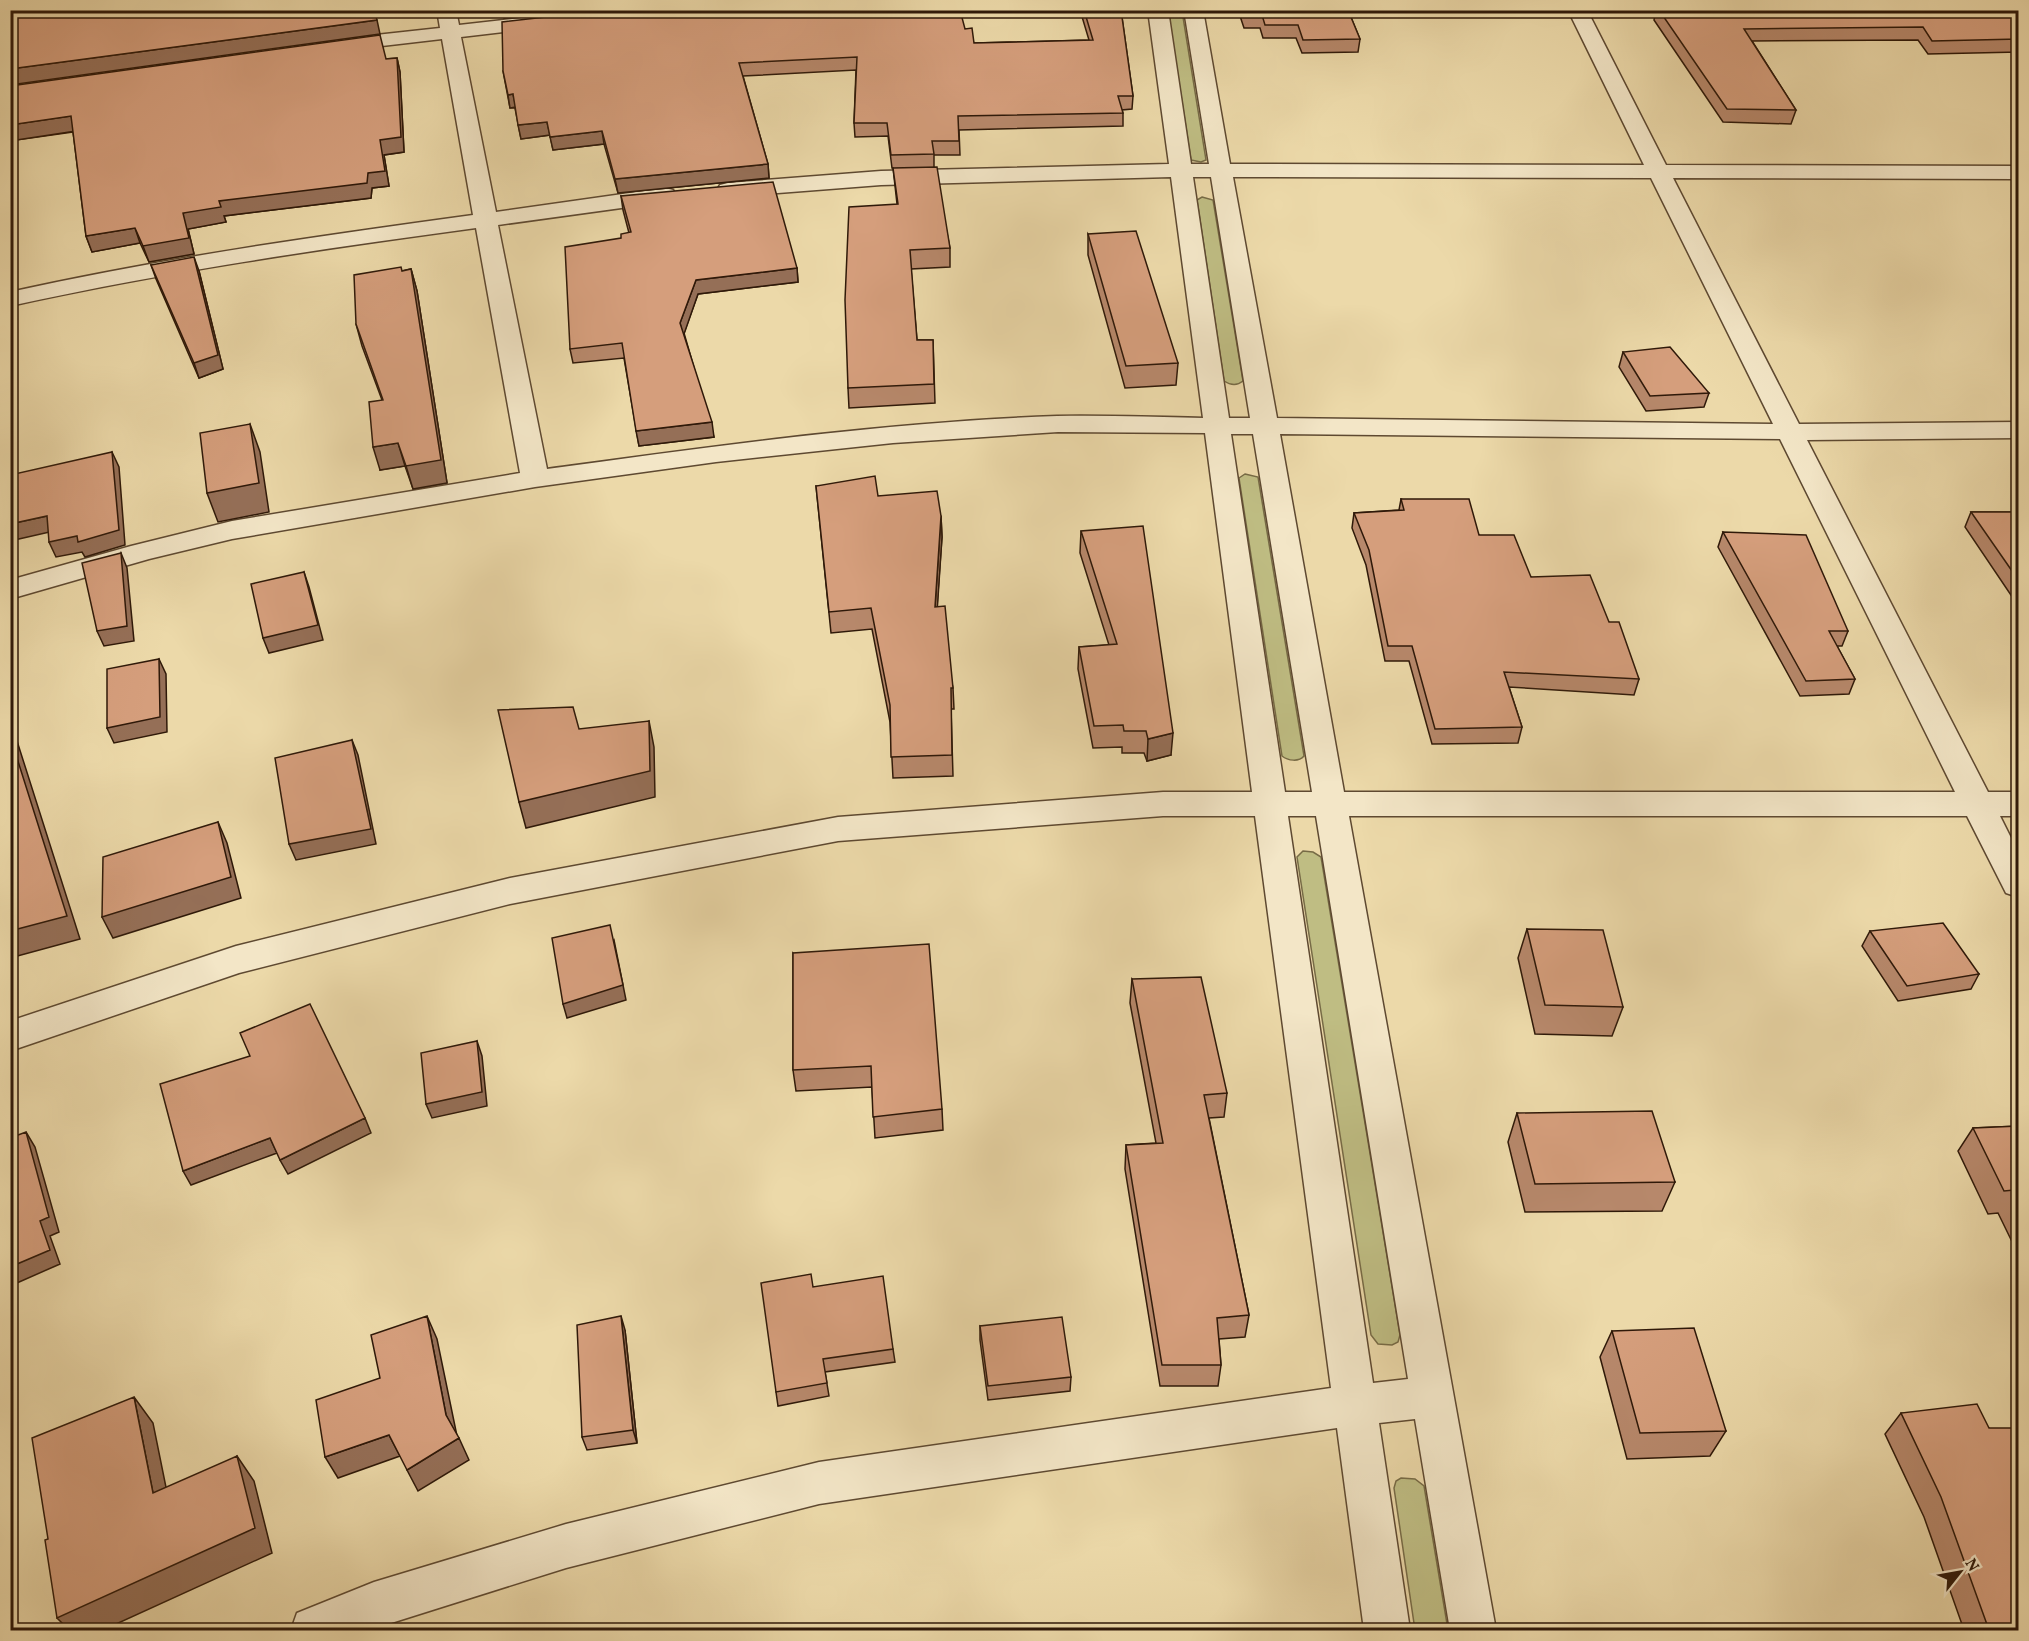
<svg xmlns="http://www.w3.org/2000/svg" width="2029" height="1641" font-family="Vollkorn,serif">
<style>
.green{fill:#bfbd83;stroke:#776b46;stroke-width:1.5}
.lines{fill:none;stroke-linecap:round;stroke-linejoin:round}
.street-casing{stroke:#5e4931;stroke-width:3}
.street{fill:#f3e6c7;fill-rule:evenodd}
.wall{fill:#b7886b;stroke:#2f1909;stroke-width:1.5}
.shaded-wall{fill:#956f57;stroke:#2f1909;stroke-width:1.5}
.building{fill:#d59e7c;stroke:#2f1909;stroke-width:1.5}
</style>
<rect width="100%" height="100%" fill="#ecd9a9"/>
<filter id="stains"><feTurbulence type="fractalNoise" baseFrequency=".00333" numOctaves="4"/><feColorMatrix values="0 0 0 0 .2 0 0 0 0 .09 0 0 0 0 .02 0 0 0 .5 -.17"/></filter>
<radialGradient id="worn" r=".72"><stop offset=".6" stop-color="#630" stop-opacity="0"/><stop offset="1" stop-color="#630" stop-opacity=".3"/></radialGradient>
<path class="green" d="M 1168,11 L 1182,11 L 1206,160 L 1201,162 L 1191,160 Z
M 1202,197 L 1213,200 L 1243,381 C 1237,386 1230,385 1224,381 L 1197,200 Z
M 1245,474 L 1258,477 L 1304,756 C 1299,762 1288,761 1282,756 L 1239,478 Z
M 1303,851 L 1313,852 L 1321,857 L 1400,1335 L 1398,1342 L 1392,1345 L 1378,1344 L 1371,1335 L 1297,857 Z
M 1401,1478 L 1415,1479 L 1424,1486 L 1448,1630 L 1415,1630 L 1394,1488 L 1396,1481 Z"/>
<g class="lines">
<g class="street-casing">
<path id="street" d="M 437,10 L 456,10 L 459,25 L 547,15 L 554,17 L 557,21 L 554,25 L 547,27 L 461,37 L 496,212 L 665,188 L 673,190 L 676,195 L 673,200 L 665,202 L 498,225 L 547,469 C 716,446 886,422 1057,416 C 1105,415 1154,417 1203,418 L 1171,177 L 881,185 L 728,197 L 720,195 L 717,190 L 720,185 L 728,183 L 881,171 L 1169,164 L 1148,10 L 1168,10 L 1191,164 L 1209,164 L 1184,10 L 1203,10 L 1230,164 L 1644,165 L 1568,10 L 1587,10 L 1666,165 L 2018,166 L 2018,179 L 1673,178 L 1799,424 L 2018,422 L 2018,438 L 1807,440 L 1988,792 L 2018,792 L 2018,816 L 2000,816 L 2018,852 L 2018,897 L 2006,893 L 1967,816 L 1349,816 L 1496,1630 L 1450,1630 L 1415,1419 L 1379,1423 L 1410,1630 L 1364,1630 L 1337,1428 L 819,1504 L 566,1568 L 369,1630 L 291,1630 L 297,1613 L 374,1582 L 566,1524 L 819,1462 L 1331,1388 L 1255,816 L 1163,816 L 838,841 L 510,904 L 239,973 L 10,1051 L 10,1021 L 236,946 L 510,878 L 838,817 L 1163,792 L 1252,792 L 1205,433 L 1058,432 L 893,443 L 716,462 L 535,487 L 232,539 L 149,559 L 10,599 L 10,580 L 131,546 L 232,521 L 520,473 L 476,228 C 320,249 164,272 10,306 L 10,292 C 163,258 319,236 473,215 L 442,39 L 339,51 L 332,49 L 329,45 L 332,41 L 339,39 L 440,28 ZM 1193,177 L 1211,177 L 1250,418 L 1229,418 ZM 1233,177 L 1651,178 L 1773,424 L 1277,418 ZM 1231,434 L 1253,434 L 1312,792 L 1285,792 ZM 1280,434 L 1780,439 L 1955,792 L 1344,792 ZM 1288,816 L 1316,816 L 1408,1379 L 1373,1383 Z"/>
</g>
<use href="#street" class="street"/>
</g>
<path class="wall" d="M 1080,10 L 1121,10 L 1133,96 L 1132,109 L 1122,110 L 1123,113 L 1123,126 L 959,130 L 960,155 L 934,155 L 934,167 L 950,248 L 950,267 L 911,269 L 917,340 L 933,340 L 935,403 L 849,408 L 848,388 L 897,204 L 893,168 L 892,168 L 888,136 L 855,137 L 854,123 L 856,70 L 743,76 L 768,164 L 769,178 L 618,193 L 604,144 L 553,150 L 550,135 L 521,139 L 515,108 L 510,108 L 503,71 L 965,29 L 974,43 L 1089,40 Z
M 1238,10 L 1348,10 L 1360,39 L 1358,52 L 1302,53 L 1296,38 L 1263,38 L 1260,28 L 1244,28 Z
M 1656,10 L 2019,10 L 2019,52 L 1928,54 L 1918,40 L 1752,41 L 1796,110 L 1791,124 L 1723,122 L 1654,20 Z
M 397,58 L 400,72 L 404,152 L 384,155 L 389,186 L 372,188 L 371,198 L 224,216 L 226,222 L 188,229 L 194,254 L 149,262 L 140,243 L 92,252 L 86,236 L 73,132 L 10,141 L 10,86 Z
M 621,196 L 797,268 L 798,282 L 698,294 L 684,333 L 714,437 L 639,446 L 624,358 L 573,363 L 570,349 L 621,238 L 629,233 L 623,210 Z
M 1088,234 L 1178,363 L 1176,385 L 1125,388 L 1088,255 Z
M 151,265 L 199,271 L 223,369 L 199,378 L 156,279 Z
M 411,269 L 417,291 L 447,483 L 413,489 L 405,466 L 380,470 L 382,400 L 362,346 L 356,324 L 402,271 Z
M 1623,352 L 1709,393 L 1704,407 L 1646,411 L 1619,367 Z
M 816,486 L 878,496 L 941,516 L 942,537 L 937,607 L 953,688 L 954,709 L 951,709 L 953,776 L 893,778 L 890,722 L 872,629 L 831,633 Z
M 1401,499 L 1479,535 L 1531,577 L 1609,622 L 1639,679 L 1634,695 L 1509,687 L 1522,727 L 1518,743 L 1432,744 L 1409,661 L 1385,661 L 1366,565 L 1352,528 L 1354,513 L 1399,510 Z
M 1971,512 L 2019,512 L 2019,607 L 1965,527 Z
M 1081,531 L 1171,755 L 1147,761 L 1144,753 L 1122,753 L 1122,747 L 1093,748 L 1078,669 L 1079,647 L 1109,645 L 1080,553 Z
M 1723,532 L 1848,631 L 1842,646 L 1837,646 L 1855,679 L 1849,694 L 1800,696 L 1718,547 Z
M 1527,929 L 1623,1007 L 1612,1036 L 1535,1034 L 1518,958 Z
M 1870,931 L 1979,974 L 1971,989 L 1898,1001 L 1862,946 Z
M 793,953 L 942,1109 L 943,1130 L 875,1138 L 872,1087 L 796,1091 L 793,1070 Z
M 1132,979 L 1227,1093 L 1224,1117 L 1209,1118 L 1249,1315 L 1245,1337 L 1219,1339 L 1221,1365 L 1218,1386 L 1160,1386 L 1125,1169 L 1126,1145 L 1156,1143 L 1130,1003 Z
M 1517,1113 L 1675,1182 L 1662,1211 L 1525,1212 L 1508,1142 Z
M 2019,1126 L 2019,1256 L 1998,1213 L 1988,1214 L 1958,1151 L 1973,1128 Z
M 813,1287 L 893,1349 L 895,1362 L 825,1372 L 829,1396 L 778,1406 L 776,1392 Z
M 980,1326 L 1071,1377 L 1070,1391 L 988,1400 L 980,1340 Z
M 625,1330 L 637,1443 L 587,1450 L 582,1437 Z
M 1612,1331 L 1726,1431 L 1710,1456 L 1627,1459 L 1600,1357 Z
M 1901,1413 L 1989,1428 L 2019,1630 L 1964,1630 L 1924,1517 L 1885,1434 Z"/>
<path class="shaded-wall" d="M 502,10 L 572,10 L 504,18 Z
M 377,20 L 380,34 L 10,85 L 10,69 Z
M 397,58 L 400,72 L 404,152 L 384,155 L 389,186 L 372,188 L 371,198 L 224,216 L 226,222 L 188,229 L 194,254 L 149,262 L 143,246 L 183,213 L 219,201 L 368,173 L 380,140 Z
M 513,94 L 516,107 L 510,108 L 508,95 Z
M 71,116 L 76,131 L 10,141 L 10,125 Z
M 547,122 L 550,135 L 521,139 L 518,125 Z
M 602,131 L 604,144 L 553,150 L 550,137 Z
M 768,164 L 769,178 L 618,193 L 615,179 Z
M 135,228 L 140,243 L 92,252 L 86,236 Z
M 194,257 L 199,271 L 223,369 L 199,378 L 194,363 Z
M 797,268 L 798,282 L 698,294 L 683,337 L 680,323 L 696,280 Z
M 411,269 L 417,291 L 447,483 L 413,489 L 406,466 Z
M 712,422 L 714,437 L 639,446 L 636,431 Z
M 250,424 L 260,452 L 269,512 L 218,522 L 207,493 Z
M 398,443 L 405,466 L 380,470 L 373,447 Z
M 112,452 L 119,467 L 125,545 L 85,557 L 82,552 L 56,557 L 49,542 Z
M 47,516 L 54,531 L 10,541 L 10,524 Z
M 941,516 L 942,537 L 936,628 L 935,607 Z
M 121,553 L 127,568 L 134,641 L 104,646 L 97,631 Z
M 304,572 L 309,587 L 323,640 L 269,653 L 263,638 Z
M 159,659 L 166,674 L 167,732 L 114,743 L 107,728 Z
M 10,719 L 80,939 L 10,958 Z
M 649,721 L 654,747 L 655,797 L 526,828 L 519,802 Z
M 1173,733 L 1171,755 L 1147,761 L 1148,739 Z
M 352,740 L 358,755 L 376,844 L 296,860 L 289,844 Z
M 218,822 L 227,843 L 241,898 L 113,938 L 102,917 Z
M 614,940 L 626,1000 L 567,1018 L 563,1004 Z
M 477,1041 L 482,1056 L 487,1106 L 432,1118 L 426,1104 Z
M 365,1118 L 371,1133 L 288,1174 L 280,1160 Z
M 26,1132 L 35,1147 L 59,1232 L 50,1236 L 60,1264 L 10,1286 L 10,1267 L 40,1221 Z
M 270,1138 L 277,1153 L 191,1185 L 183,1171 Z
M 427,1316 L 437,1339 L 457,1436 L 446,1415 Z
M 621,1316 L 625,1330 L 637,1443 L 633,1430 Z
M 134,1397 L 153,1423 L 172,1517 L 153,1493 Z
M 389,1435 L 400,1456 L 338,1478 L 325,1457 Z
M 459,1438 L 469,1460 L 418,1491 L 407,1470 Z
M 237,1456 L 254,1481 L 272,1553 L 103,1630 L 69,1630 L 57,1618 Z"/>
<path class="building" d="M 10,10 L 374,10 L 377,20 L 10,69 Z
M 608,10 L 960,10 L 965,29 L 972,28 L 974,43 L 1093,40 L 1084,10 L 1121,10 L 1133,96 L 1118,96 L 1123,113 L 958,116 L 959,141 L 932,141 L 934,154 L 891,155 L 887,123 L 854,123 L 857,57 L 739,63 L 768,164 L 615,179 L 602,131 L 550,137 L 547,122 L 518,125 L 513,94 L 508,95 L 503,71 L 502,22 Z
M 1243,10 L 1348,10 L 1360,39 L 1303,40 L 1298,25 L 1265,25 L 1262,15 L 1245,16 Z
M 1659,10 L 2019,10 L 2019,39 L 1932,41 L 1923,27 L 1744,29 L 1796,110 L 1727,109 Z
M 380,35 L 386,59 L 397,58 L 401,137 L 380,140 L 385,171 L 368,173 L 367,183 L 219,201 L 221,207 L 183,213 L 189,238 L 143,246 L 135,228 L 86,236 L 71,116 L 10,125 L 10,86 Z
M 937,167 L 950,248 L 910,250 L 917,340 L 933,340 L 934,384 L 848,388 L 845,300 L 849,207 L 898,204 L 893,168 Z
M 773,182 L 797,268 L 696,280 L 680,323 L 712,422 L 636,431 L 622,343 L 570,349 L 565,247 L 621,238 L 621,234 L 631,232 L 621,196 Z
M 1136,231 L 1178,363 L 1126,366 L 1088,234 Z
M 194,257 L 218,355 L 194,363 L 151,265 Z
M 401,267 L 402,271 L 411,269 L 441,460 L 406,466 L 398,443 L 373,447 L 369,402 L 383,400 L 356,324 L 354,275 Z
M 1670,347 L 1709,393 L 1650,396 L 1623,352 Z
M 250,424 L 259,483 L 207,493 L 200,433 Z
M 112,452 L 119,530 L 78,542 L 77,536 L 49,542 L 47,516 L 10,524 L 10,475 Z
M 875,476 L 878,496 L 937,491 L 941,516 L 935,607 L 945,606 L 953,688 L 951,688 L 952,755 L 891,757 L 890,705 L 871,608 L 829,612 L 816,486 Z
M 1401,499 L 1469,499 L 1479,535 L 1514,535 L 1531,577 L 1590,575 L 1609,622 L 1619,622 L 1639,679 L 1504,672 L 1522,727 L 1435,729 L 1412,646 L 1388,646 L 1369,550 L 1354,513 L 1404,510 Z
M 1971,512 L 2019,512 L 2019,581 Z
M 1143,526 L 1173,733 L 1148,739 L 1146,731 L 1124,731 L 1123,725 L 1094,726 L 1079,647 L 1117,644 L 1081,531 Z
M 1723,532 L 1806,535 L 1848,631 L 1829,631 L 1855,679 L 1806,681 Z
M 121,553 L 127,626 L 97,631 L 82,563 Z
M 304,572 L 318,625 L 263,638 L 251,584 Z
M 159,659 L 160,717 L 107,728 L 107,669 Z
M 573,707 L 579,729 L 649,721 L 650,771 L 519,802 L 498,710 Z
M 10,736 L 67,916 L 10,931 Z
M 352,740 L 371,829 L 289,844 L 275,758 Z
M 218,822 L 231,877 L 102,917 L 103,857 Z
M 1943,923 L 1979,974 L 1907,986 L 1870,931 Z
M 610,925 L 623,985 L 563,1004 L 552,938 Z
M 1527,929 L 1603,930 L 1623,1007 L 1545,1005 Z
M 929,944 L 942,1109 L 873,1117 L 871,1066 L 793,1070 L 793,953 Z
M 1201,977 L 1227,1093 L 1204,1095 L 1249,1315 L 1217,1318 L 1221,1365 L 1162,1365 L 1126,1145 L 1163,1143 L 1132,979 Z
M 310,1004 L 365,1118 L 280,1160 L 270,1138 L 183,1171 L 160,1084 L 250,1056 L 240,1033 Z
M 477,1041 L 482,1092 L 426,1104 L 421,1053 Z
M 1652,1111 L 1675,1182 L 1535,1184 L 1517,1113 Z
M 2019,1126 L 2019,1199 L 2014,1190 L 2004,1191 L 1973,1128 Z
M 26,1132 L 49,1217 L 40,1221 L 50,1250 L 10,1267 L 10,1138 Z
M 811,1274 L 813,1287 L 883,1276 L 893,1349 L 823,1359 L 827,1383 L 776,1392 L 761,1283 Z
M 427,1316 L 446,1415 L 459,1438 L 407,1470 L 389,1435 L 325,1457 L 316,1400 L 380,1378 L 371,1335 Z
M 621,1316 L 633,1430 L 582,1437 L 577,1325 Z
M 1062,1317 L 1071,1377 L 988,1386 L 980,1326 Z
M 1694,1328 L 1726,1431 L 1640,1433 L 1612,1331 Z
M 134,1397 L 153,1493 L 237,1456 L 255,1528 L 57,1618 L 45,1540 L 48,1539 L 32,1438 Z
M 1977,1404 L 1989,1428 L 2019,1428 L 2019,1630 L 1989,1630 L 1941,1497 L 1901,1413 Z"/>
<rect width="2029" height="1641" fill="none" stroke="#ecd9a9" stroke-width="36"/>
<rect x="12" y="12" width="2005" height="1617" fill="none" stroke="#2f1909" stroke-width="3"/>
<rect x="18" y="18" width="1993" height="1605" fill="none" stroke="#2f1909" stroke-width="1.5"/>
<g transform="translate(1960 1572) rotate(59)" stroke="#f3e6c7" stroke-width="4.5" paint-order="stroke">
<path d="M0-4.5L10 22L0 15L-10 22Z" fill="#2f1909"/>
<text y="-9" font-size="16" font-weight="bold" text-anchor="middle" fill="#2f1909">N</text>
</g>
<rect width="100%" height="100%" filter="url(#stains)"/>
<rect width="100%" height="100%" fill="url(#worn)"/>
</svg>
